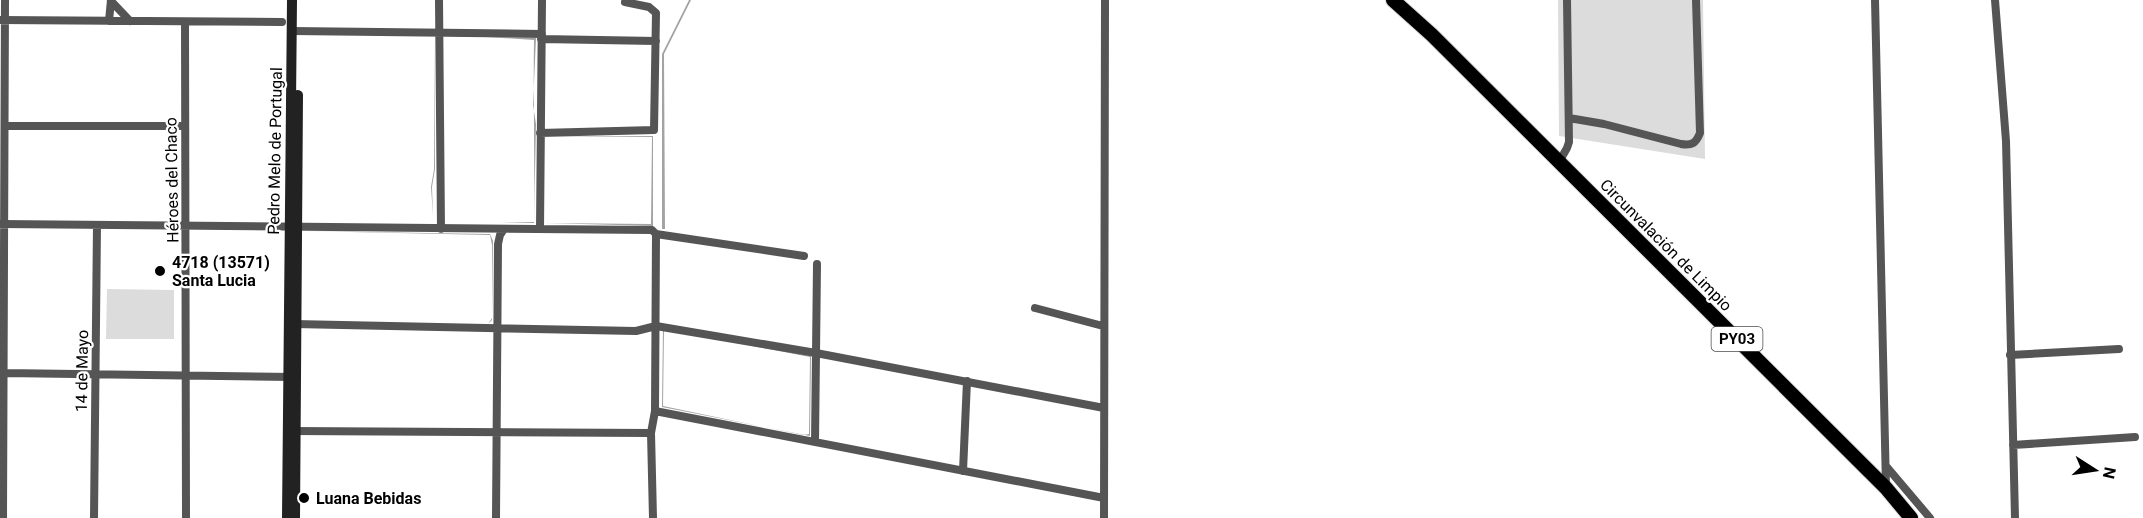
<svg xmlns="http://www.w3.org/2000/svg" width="2143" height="518" font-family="Roboto,sans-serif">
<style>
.green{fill:#dcdcdc}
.water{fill:#a3a3a3;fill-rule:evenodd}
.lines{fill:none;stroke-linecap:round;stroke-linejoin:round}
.highway-casing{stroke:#dbdbdb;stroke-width:16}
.street{stroke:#555;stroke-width:8}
.secondary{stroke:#222;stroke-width:10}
.highway{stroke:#000;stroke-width:14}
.poi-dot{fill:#000;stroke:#fff;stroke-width:2}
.labels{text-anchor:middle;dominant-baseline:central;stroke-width:4.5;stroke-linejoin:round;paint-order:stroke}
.shield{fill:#fff;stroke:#4c4c4c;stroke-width:1.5}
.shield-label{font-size:15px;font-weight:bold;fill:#000}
.street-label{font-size:16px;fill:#000;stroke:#fff}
.poi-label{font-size:16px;font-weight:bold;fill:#000;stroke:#fff;text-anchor:start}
</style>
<rect width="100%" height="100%" fill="#fff"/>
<path class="green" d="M 1558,0 L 1703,0 L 1705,159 L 1559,136 Z
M 107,289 L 174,290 L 174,339 L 106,339 Z"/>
<path class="water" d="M 689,0 L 691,0 L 664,54 L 665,229 L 662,229 L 662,54 Z
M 487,37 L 536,38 L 533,105 L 536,124 L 534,223 L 499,223 L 534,222 C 535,161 533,101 534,40 Z
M 434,38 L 435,169 L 432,187 L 433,216 L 431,187 L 434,169 Z
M 546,136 L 653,136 L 653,226 L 545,223 L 651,224 L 652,137 Z
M 304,231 L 490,234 L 493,241 L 492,320 L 488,324 L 492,318 L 492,245 L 490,235 Z
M 663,328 L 811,356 L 810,436 L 662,407 ZM 664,329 L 810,357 L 809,434 L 803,435 L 663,406 Z"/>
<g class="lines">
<g class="highway-casing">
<path id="highway" d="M 1393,0 L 1432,35 L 1886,488 L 1911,518"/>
</g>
<path class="street" d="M 439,0 L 441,229
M 1875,0 L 1886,487
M 1995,0 L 2006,141 L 2015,518
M 111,1 L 130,21
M 0,20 L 282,22
M 109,21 L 111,0
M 185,22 L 186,518
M 292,31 L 542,34
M 541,39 L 656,41
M 1569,118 L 1604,124 L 1681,144 C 1692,146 1696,143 1700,133 L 1696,0
M 5,126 L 185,126
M 540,133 L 654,130 L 656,13 L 649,7 L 625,2
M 1559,162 L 1567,148 L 1569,142 L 1567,0
M 0,224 L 652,230 L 656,234 L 655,411 L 651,433 L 653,518
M 540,229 L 542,0
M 656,234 L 804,256
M 1035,308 L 1103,326
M 294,324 L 636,331 L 656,326 L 816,353 L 1104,408
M 2010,355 L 2119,349
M 4,373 L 292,377
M 655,411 L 1104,498
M 292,431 L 651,433
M 815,442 L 817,264
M 2013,445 L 2135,437
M 1886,466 L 1930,518
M 963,471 L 967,381
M 3,518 L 5,0
M 94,518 L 97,225
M 496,518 L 498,244 L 500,235 L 504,229
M 1104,518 L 1105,0"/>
<path class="secondary" d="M 287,518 L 292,0
M 295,518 L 298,95"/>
<use href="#highway" class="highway"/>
</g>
<g class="poi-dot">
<circle cx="160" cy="271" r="6"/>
<circle cx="304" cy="498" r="6"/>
</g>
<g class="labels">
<rect class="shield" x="1711.5" y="327" width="51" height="24" rx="4.5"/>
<g class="shield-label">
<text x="1737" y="339">PY03</text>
</g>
<g class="street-label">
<text transform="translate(275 151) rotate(-89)">Pedro Melo de Portugal</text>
<text transform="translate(172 180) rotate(-91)">Héroes del Chaco</text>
<text transform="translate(1666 245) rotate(45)">Circunvalación de Limpio</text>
<text transform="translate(82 371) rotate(-89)">14 de Mayo</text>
</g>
<g class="poi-label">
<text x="172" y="262">4718 (13571)<tspan x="172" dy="18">Santa Lucia</tspan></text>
<text x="316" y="498">Luana Bebidas</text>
</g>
</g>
<g transform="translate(2095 470) rotate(102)" stroke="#ffffff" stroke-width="4.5" paint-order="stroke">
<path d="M0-4.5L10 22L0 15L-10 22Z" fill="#000000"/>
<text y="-9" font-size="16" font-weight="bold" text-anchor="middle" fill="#000000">N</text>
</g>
</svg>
